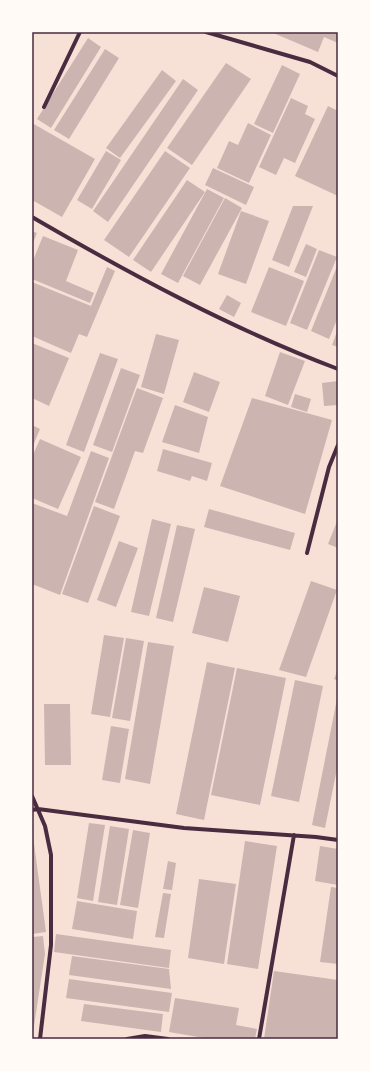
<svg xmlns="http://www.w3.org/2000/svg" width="370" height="1071" font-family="Manrope,sans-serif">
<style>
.building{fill:#ccb4b1}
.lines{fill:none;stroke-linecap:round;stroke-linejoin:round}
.minor{stroke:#4a2c40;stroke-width:4}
.neatline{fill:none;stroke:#4a2c40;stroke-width:1.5}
</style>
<rect width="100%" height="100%" fill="#f7e1d7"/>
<path class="building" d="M 271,32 L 338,32 L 338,43 L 324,37 L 318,52 Z
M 88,38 L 101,47 L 51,128 L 37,119 Z
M 105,49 L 119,58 L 69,139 L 54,130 Z
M 226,63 L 251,79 L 192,165 L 167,148 Z
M 282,65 L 300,74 L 273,133 L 254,124 Z
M 162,70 L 176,81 L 120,158 L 106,148 Z
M 183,79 L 198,90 L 108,222 L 93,211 Z
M 291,98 L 308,106 L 305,114 L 315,119 L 295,163 L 284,158 L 276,175 L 259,167 Z
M 328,106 L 338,111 L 338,196 L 295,176 Z
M 32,123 L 95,159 L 62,217 L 32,200 Z
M 248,123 L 271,135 L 249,183 L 217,168 L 229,141 L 238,145 Z
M 106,151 L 121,160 L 92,209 L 77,200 Z
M 165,151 L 190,168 L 129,257 L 104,240 Z
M 213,168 L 254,187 L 246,205 L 205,185 Z
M 187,180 L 205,192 L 151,272 L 133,260 Z
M 207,189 L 224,198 L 178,283 L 161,274 Z
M 225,198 L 242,208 L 200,285 L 183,276 Z
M 293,206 L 313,206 L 289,267 L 272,260 Z
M 241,211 L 269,221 L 246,284 L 218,274 Z
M 32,231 L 37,233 L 32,245 Z
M 43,236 L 78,250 L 66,281 L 94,293 L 90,303 L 32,279 L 32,263 Z
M 306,244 L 317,249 L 306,277 L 294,272 Z
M 319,250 L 337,257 L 307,330 L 290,323 Z
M 338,264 L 338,317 L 329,339 L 311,331 Z
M 107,267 L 115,271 L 87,337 L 79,334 L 71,353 L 32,336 L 32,282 L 91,306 Z
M 269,267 L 304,281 L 286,326 L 251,312 Z
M 227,295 L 241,303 L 234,317 L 219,309 Z
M 338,329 L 338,347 L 332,345 Z
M 156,334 L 179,340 L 164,394 L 141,387 Z
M 32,343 L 69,358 L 49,406 L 32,398 Z
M 280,352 L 305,361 L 288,405 L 265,396 Z
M 100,353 L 118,359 L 84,452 L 66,445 Z
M 121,368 L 140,375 L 112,452 L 93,445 Z
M 194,372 L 220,382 L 209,412 L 183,402 Z
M 338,381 L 338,405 L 324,406 L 322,383 Z
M 137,388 L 163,398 L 143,453 L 135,451 L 114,509 L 95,502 Z
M 295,394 L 311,399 L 307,412 L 291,407 Z
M 252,398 L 332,420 L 305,514 L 220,486 Z
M 175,405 L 208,417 L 199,453 L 162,442 Z
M 32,425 L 40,429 L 32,448 Z
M 40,439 L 81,457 L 58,509 L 32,498 L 32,457 Z
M 163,449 L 212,463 L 207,481 L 192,476 L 190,481 L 157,471 Z
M 91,451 L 109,458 L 60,595 L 32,584 L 32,503 L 67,516 Z
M 94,506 L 120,516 L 88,603 L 62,594 Z
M 209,509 L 295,533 L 290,550 L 204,527 Z
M 152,519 L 171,524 L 149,616 L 131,612 Z
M 338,519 L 338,548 L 328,544 Z
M 177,525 L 195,529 L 173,622 L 156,618 Z
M 119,541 L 138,548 L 116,607 L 97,600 Z
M 311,581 L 337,590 L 306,677 L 279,670 Z
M 204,587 L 240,596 L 228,642 L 192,633 Z
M 104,635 L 124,638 L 110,717 L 91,714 Z
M 126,638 L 144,641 L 130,721 L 112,718 Z
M 148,642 L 174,646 L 150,784 L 125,779 Z
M 207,662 L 235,668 L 204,820 L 176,814 Z
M 237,668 L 286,678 L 260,805 L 211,795 Z
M 338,669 L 338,681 L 334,679 Z
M 295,680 L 323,686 L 299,802 L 271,796 Z
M 337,699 L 338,764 L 325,828 L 312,825 Z
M 44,704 L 70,704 L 71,765 L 45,765 Z
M 111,726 L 129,729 L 120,783 L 102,780 Z
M 89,823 L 105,825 L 93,901 L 77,898 Z
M 110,826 L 129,829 L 117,905 L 98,902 Z
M 32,829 L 46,932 L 32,934 Z
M 133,830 L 150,833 L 138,908 L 120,905 Z
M 245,841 L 277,846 L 258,969 L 227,964 Z
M 320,846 L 338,849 L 338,885 L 315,881 Z
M 168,861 L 176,863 L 172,890 L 163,889 Z
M 199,879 L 236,884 L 224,964 L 188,958 Z
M 331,887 L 338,888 L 338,964 L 320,962 Z
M 163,893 L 171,894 L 164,938 L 155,937 Z
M 77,901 L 137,911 L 133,939 L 72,929 Z
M 56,934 L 171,950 L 169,968 L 54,952 Z
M 43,936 L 45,954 L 32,1039 L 32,937 Z
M 72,956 L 169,969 L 171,989 L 69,975 Z
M 274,971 L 338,980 L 338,1039 L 264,1039 Z
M 69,979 L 172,993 L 169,1012 L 66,998 Z
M 175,998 L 239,1008 L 236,1025 L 257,1029 L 255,1039 L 210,1039 L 169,1032 Z
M 84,1004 L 163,1014 L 161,1032 L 81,1021 Z"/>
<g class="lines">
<path class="minor" d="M 206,32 L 310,62 L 338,76
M 44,107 L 80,32
M 32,217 C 130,274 232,329 338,369
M 307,553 L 329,467 L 338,445
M 32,796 L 45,826 L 51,855 L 51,945 L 40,1039
M 32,810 L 38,809 L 184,828 L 316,837 L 338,840
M 127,1039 L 145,1036 L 168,1039
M 259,1039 L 294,835"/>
</g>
<rect width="370" height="1071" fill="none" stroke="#fffaf5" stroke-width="66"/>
<rect x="33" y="33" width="304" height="1005" class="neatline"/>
</svg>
